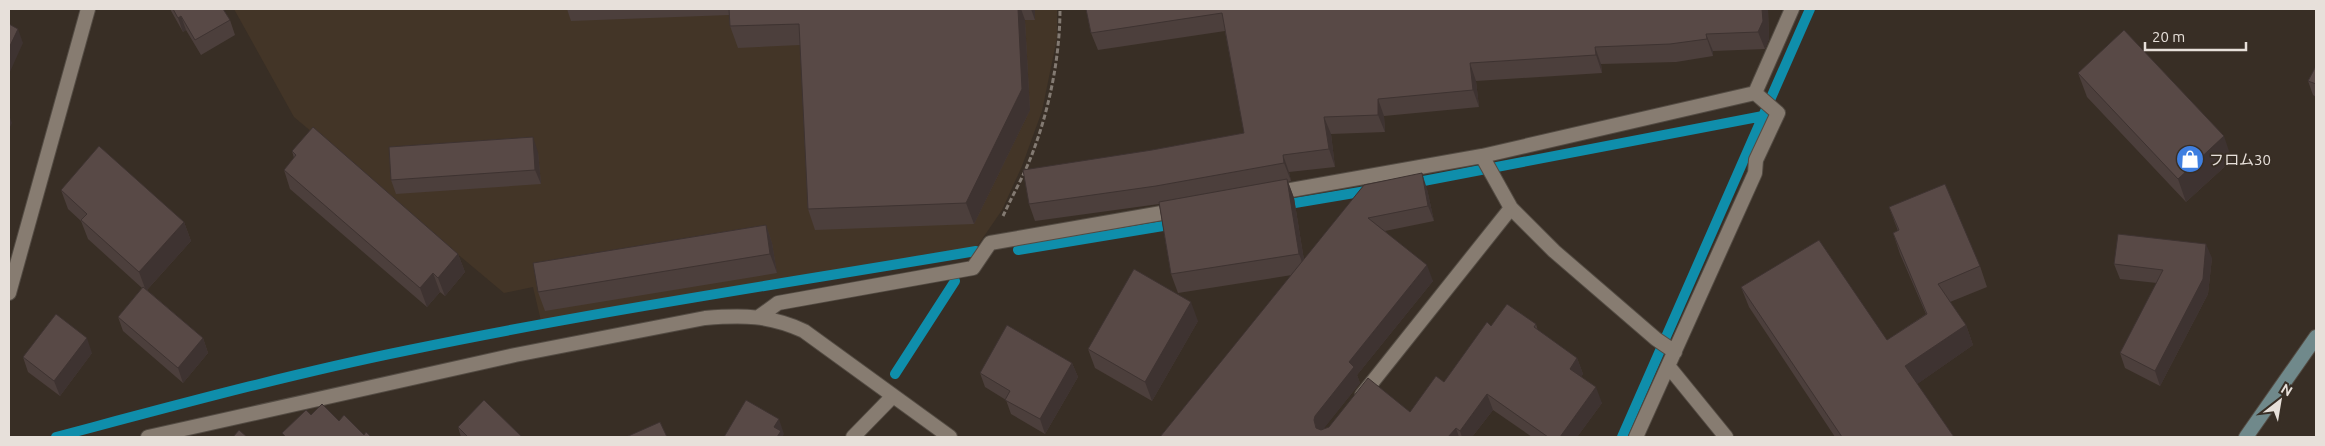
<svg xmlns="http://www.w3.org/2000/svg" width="2325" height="446" font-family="Ubuntu,'Noto Sans JP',sans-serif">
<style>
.commercial{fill:#433527}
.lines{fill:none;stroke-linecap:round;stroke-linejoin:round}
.stream{stroke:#0f8eab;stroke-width:10}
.minor-casing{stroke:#534b43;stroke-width:16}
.secondary-casing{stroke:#534b43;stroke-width:16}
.path{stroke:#837a72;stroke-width:3;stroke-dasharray:5 2.5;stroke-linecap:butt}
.minor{stroke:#877c71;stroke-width:14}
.secondary{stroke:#70898b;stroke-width:14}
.wall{fill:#4c3f3c}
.shaded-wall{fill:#3e3331}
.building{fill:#584946;stroke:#3e3331}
.labels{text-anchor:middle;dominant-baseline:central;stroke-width:4;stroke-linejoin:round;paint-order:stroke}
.poi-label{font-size:15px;fill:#e7e0da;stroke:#382e25;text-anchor:start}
</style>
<rect width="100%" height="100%" fill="#382e25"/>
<path class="commercial" d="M 234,9 L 1057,9 L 1057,38 L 1042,111 L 1022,166 L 1002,210 L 976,248 L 541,321 L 533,287 L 504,293 L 294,117 Z"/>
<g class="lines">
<path class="stream" d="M 1413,183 L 1763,116
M 1283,205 L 1372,190
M 1018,250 L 1175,224
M 895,374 L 955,281
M 56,437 C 173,406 290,374 409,350 C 597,311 787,283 976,251
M 1622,437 L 1810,9"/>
<g class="minor-casing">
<path id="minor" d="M 1755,93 L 1792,9
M 1482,156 L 1511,208 L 1554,251 L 1656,339 L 1675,352
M 1274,193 L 1482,156 L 1755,93
M 9,293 L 88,9
M 760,316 L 778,303 L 973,268 L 990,243 L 1179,210
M 1669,367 L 1726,437
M 1362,395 L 1511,208
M 148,437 L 515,355 L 705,318 C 743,315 769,315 804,331 L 950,437
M 853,437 L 892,397
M 1636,437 L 1755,173 L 1756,160 L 1778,113 L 1755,93"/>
</g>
<g class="secondary-casing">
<path id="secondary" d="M 2246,437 L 2316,337"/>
</g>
<path class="path" d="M 1003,216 C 1013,194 1026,172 1034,149 C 1050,106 1060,55 1060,9"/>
<use href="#minor" class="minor"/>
<use href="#secondary" class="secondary"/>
</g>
<path class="wall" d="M 170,9 L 223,9 L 230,20 L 235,35 L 201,55 L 186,30 L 183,32 Z
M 567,9 L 1035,9 L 1035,20 L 1025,20 L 1030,110 L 974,224 L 815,230 L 808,209 L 800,45 L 738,48 L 730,26 L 729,15 L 571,21 Z
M 1086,9 L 1768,9 L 1769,39 L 1765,49 L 1713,51 L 1713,56 L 1676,62 L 1601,64 L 1602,73 L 1476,81 L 1479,107 L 1384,116 L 1385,132 L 1331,134 L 1335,167 L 1289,172 L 1291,181 L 1288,182 L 1294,198 L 1304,260 L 1364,185 L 1427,189 L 1434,221 L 1385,231 L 1433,281 L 1357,375 L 1360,383 L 1323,429 L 1410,412 L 1444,382 L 1491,326 L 1536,324 L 1538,331 L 1577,358 L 1583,374 L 1581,377 L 1602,403 L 1577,437 L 1532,437 L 1493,410 L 1472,437 L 1160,437 L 1292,275 L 1178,293 L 1171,274 L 1159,204 L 1035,221 L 1029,204 L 1152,150 L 1244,133 L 1225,31 L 1098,50 L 1091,33 Z
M 2316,66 L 2316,97 L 2313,95 L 2308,81 Z
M 2078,73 L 2232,160 L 2186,202 L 2087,97 Z
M 292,151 L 458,254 L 465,272 L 445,296 L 440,292 L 427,307 L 290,189 L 284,170 L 294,158 Z
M 538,152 L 541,184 L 396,194 L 391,180 Z
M 61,190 L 184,222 L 191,241 L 147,290 L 203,338 L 208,353 L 183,383 L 123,331 L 118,317 L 142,288 L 88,239 L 81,221 L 68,209 Z
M 1889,207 L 1980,266 L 1987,287 L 1950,302 L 1966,325 L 1973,345 L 1917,384 L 1954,437 L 1835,437 L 1749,307 L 1741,287 L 1887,340 L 1926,314 L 1900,254 L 1893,233 L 1898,231 Z
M 766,225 L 772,243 L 777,273 L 545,311 L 538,292 Z
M 2212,258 L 2208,294 L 2160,386 L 2125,368 L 2120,353 L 2157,283 L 2120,279 L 2114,264 Z
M 1198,321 L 1152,401 L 1095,368 L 1088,349 Z
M 92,353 L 60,396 L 28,372 L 23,357 Z
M 1072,363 L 1078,377 L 1045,434 L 1011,414 L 1006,400 L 985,387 L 980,373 Z
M 458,427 L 522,437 L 461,437 Z"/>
<path class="shaded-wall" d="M 1018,9 L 1021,9 L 1025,20 L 1030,110 L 974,224 L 966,203 Z
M 1031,9 L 1035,9 L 1035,20 Z
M 1762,9 L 1768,9 L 1769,39 L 1765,49 L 1758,32 Z
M 181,16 L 186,30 L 183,32 L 178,18 Z
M 18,29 L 23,43 L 9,74 L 9,48 Z
M 1706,34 L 1713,51 L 1713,56 L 1707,39 Z
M 1595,47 L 1601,64 L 1602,73 L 1596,55 Z
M 1470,63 L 1476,81 L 1479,107 L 1473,90 Z
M 1378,99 L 1384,116 L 1385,132 L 1378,115 Z
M 9,115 L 12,123 L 9,129 Z
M 1324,117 L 1331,134 L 1335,167 L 1329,149 Z
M 2224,136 L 2232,160 L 2186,202 L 2178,179 Z
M 533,137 L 538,152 L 541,184 L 535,170 Z
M 1283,155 L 1289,172 L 1291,181 L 1284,163 Z
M 1422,173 L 1427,189 L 1434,221 L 1428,206 Z
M 1287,179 L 1294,198 L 1306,273 L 1299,254 Z
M 184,222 L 191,241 L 146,291 L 139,272 Z
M 766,225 L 772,243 L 777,273 L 770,254 Z
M 2206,244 L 2212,258 L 2208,294 L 2160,386 L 2155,371 Z
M 458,254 L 465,272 L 445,296 L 438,278 Z
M 1427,265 L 1433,281 L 1357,375 L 1360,383 L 1321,432 L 1319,436 L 1314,420 L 1315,416 L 1349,362 Z
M 433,273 L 440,292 L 427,307 L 420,288 Z
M 1191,302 L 1198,321 L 1152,401 L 1145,382 Z
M 1966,325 L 1973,345 L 1913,387 L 1905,366 Z
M 87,338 L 92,353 L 60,396 L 54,381 Z
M 203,338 L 208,353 L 183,383 L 178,368 Z
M 1577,358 L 1583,374 L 1576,385 L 1570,369 Z
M 1072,363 L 1078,377 L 1045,434 L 1040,419 Z
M 1596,387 L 1602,403 L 1577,437 L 1560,437 Z
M 1487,394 L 1493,410 L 1472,437 L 1462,437 L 1460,431 Z
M 779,419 L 784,434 L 783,436 L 783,437 L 777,437 L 774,427 Z
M 1456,428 L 1459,437 L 1448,437 Z"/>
<path class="building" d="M 173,9 L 223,9 L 230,20 L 195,40 L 181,16 L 178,18 Z
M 729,9 L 1018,9 L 1022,89 L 966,203 L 808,209 L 799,24 L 730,26 Z
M 1086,9 L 1762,9 L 1763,21 L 1758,32 L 1706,34 L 1707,39 L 1670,44 L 1595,47 L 1596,55 L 1470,63 L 1473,90 L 1378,99 L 1378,115 L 1324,117 L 1329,149 L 1283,155 L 1284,163 L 1156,186 L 1029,204 L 1023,170 L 1152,150 L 1244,133 L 1222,13 L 1091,33 Z
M 9,24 L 18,29 L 9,48 Z
M 2124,30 L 2224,136 L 2178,179 L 2078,73 Z
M 2316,66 L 2316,84 L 2308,81 Z
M 313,127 L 458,254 L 438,278 L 433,273 L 420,288 L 284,170 L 296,155 L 292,151 Z
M 533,137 L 535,170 L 391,180 L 389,147 Z
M 99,146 L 184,222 L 139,272 L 81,220 L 87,214 L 61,190 Z
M 1422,173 L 1428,206 L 1368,218 L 1427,265 L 1349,362 L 1354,367 L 1315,416 L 1314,420 L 1316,428 L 1321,430 L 1329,427 L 1368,378 L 1410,412 L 1436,376 L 1444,382 L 1487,322 L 1491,326 L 1507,304 L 1536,324 L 1534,327 L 1577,358 L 1570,369 L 1596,387 L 1560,437 L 1548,437 L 1487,394 L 1460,431 L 1456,428 L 1448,437 L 1160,437 L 1364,185 Z
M 1287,179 L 1299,254 L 1171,274 L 1159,202 Z
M 1945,184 L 1980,266 L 1938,284 L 1966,325 L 1905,366 L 1954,437 L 1842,437 L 1741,287 L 1819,240 L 1887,340 L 1927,314 L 1893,233 L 1899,230 L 1889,207 Z
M 766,225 L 770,254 L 538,292 L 533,263 Z
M 2118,234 L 2206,244 L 2203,279 L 2155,371 L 2120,353 L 2163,270 L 2114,264 Z
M 1134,269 L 1191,302 L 1145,382 L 1088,349 Z
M 143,287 L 203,338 L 178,368 L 118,317 Z
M 56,314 L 87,338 L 54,381 L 23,357 Z
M 1007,325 L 1072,363 L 1040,419 L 1005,400 L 1010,391 L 980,373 Z
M 484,400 L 522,437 L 468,437 L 458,427 Z
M 746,400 L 779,419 L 774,427 L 781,431 L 777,437 L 724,437 Z
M 322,404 L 339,421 L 344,415 L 364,435 L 366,432 L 371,437 L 286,437 L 282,433 L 306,410 L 311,415 Z
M 660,422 L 667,437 L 626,437 Z
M 239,430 L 247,437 L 233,437 Z"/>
<defs>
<g id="shop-disc" transform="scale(1.4375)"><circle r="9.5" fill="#3f7fe0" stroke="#382e25"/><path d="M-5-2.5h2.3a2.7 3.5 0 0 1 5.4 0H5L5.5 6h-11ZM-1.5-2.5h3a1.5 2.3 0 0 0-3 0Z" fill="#fff"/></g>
</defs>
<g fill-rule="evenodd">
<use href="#shop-disc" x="2190" y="159"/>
</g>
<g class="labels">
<g class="poi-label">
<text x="2209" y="159">フロム30</text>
</g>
</g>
<rect width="2325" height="446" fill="none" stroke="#e7e0da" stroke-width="20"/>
<g transform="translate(2280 401) rotate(31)" stroke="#382e25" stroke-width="4" paint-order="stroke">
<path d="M0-4L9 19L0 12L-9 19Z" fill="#e7e0da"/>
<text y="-8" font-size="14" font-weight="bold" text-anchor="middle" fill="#e7e0da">N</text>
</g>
<path d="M2145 42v8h101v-8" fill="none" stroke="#e7e0da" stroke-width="2.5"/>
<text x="2152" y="42" font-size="15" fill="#e7e0da" stroke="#382e25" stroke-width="4" paint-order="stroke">20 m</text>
</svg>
